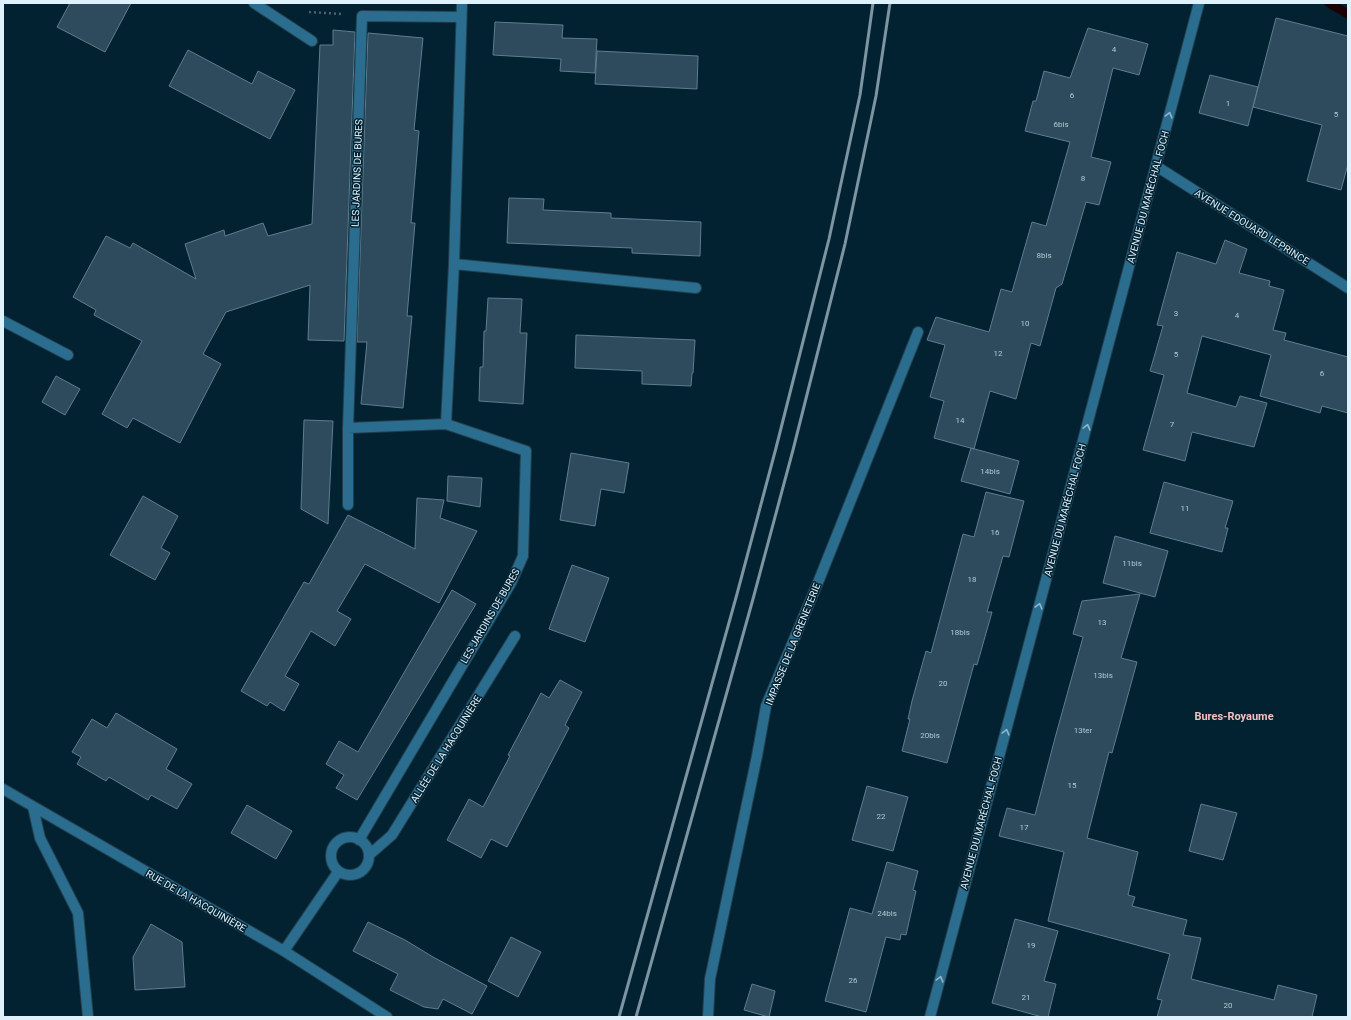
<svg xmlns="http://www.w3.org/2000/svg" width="1351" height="1020" font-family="Roboto,sans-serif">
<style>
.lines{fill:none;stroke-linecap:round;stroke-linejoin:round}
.stream{stroke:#1a0103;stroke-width:9}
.building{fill:#2d4b5c;stroke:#5d7d90}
.minor-casing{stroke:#223f4d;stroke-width:12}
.path{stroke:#4a6472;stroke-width:2.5;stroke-dasharray:2 3;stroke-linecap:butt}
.minor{stroke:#2b6d8e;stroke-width:10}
.rail{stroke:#7d94a1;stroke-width:3}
.oneway{stroke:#8eb6ca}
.labels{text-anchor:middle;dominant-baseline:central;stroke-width:3;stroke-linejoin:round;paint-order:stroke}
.number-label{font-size:8px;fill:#b2c8d3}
.street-label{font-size:10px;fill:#dff1fb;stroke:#032231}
.neighbourhood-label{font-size:11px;font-weight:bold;fill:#f4c0bf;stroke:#032231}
</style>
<rect width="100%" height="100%" fill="#032231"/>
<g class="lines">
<path class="stream" d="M 1329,3 L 1348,14"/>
</g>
<path class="building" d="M 70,3 L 131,3 L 105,52 L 57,27 Z
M 1276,18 L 1348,36 L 1348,164 L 1341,190 L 1307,181 L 1322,125 L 1253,107 Z
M 495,22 L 563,25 L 562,38 L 597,39 L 595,73 L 560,71 L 561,59 L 493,55 Z
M 1088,28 L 1148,44 L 1139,75 L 1113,68 L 1091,157 L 1111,162 L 1099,205 L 1086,202 L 1062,284 L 1056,288 L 1040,346 L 1031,343 L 1016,399 L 990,391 L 974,449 L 934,438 L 944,401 L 930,397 L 945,345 L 927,340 L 936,317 L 989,332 L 1001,289 L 1012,292 L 1032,222 L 1046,226 L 1070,142 L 1025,131 L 1033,101 L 1036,101 L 1044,71 L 1070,78 Z
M 333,30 L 355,32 L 344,341 L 308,340 L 310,285 L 226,312 L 203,354 L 221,364 L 180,443 L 133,418 L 127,428 L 102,414 L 142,341 L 94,315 L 96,310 L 73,297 L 106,236 L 130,248 L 133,243 L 196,279 L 185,244 L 224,230 L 225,236 L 263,223 L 268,236 L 312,224 L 320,45 L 333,45 Z
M 368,33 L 423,38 L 414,130 L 419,131 L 411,223 L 415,223 L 407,316 L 412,316 L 403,408 L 361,404 L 367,342 L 357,342 Z
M 188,50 L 252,84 L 258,71 L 295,90 L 270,139 L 169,86 Z
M 597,51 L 698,56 L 697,89 L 595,84 Z
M 1210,75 L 1258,87 L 1248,126 L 1199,113 Z
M 509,198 L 544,199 L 543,210 L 611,213 L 611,218 L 701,222 L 700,256 L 632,253 L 632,248 L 507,243 Z
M 1225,240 L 1247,249 L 1239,273 L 1270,281 L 1269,286 L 1284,290 L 1273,330 L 1286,333 L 1284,340 L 1348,357 L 1348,413 L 1322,406 L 1320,413 L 1260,396 L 1271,355 L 1202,336 L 1187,393 L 1236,407 L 1240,396 L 1267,403 L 1254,447 L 1192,432 L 1185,461 L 1143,450 L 1164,375 L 1150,371 L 1163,326 L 1157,325 L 1177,252 L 1216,264 Z
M 488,298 L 522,299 L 520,333 L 527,333 L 523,404 L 479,401 L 480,367 L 483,367 L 484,331 L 486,331 Z
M 576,335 L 695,340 L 693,373 L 692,373 L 691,386 L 642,384 L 642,371 L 575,368 Z
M 56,376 L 80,389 L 65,415 L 42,402 Z
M 304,420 L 333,421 L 328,524 L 301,509 Z
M 971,448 L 1019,461 L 1010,494 L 961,481 Z
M 571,453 L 629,463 L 624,493 L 601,489 L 595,526 L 560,520 Z
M 448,476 L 482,478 L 480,507 L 447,501 Z
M 1164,482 L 1233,501 L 1225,528 L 1228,528 L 1222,552 L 1150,533 Z
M 986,492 L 1024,501 L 1009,557 L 1003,556 L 987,612 L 992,612 L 977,665 L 974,664 L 947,763 L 902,751 L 910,719 L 908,719 L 912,701 L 926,651 L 931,653 L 963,534 L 974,537 Z
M 143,496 L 178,516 L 161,548 L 170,553 L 155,580 L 110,555 Z
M 417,498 L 444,500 L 440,518 L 477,531 L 439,603 L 365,564 L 337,611 L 351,619 L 335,646 L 311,631 L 285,676 L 299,684 L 284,711 L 270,702 L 267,706 L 241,691 L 304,582 L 309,584 L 348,515 L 415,549 Z
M 1115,536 L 1168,551 L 1155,597 L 1103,583 Z
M 572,565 L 609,578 L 585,642 L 549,629 Z
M 452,590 L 476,604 L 357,800 L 336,788 L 344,775 L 326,764 L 339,741 L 358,752 Z
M 1140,594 L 1121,658 L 1137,662 L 1112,753 L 1109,752 L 1087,838 L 1138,852 L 1128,895 L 1135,897 L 1132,906 L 1187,920 L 1183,935 L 1201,938 L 1191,979 L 1274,1000 L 1278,985 L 1317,995 L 1312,1017 L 1157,1017 L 1162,1000 L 1157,999 L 1170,954 L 1048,921 L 1064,852 L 999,836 L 1007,808 L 1035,815 L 1055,738 L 1083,637 L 1073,634 L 1082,601 Z
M 560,680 L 582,692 L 565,725 L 569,728 L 507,847 L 491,839 L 481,858 L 447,840 L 469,799 L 483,807 L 510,756 L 508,755 L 541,693 L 549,698 Z
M 116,713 L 177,749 L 166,769 L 192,784 L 177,809 L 151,795 L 148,800 L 109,777 L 106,781 L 77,764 L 81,757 L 72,752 L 92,719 L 107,728 Z
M 867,786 L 908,797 L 893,851 L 852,840 Z
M 1201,804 L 1237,813 L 1223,860 L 1189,851 Z
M 247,805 L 292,831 L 276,859 L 231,833 Z
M 887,862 L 918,871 L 913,890 L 916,891 L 906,935 L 901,934 L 900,940 L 886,937 L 866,1012 L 825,1001 L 850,908 L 872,914 Z
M 1015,919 L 1058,931 L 1044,981 L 1056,984 L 1048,1017 L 1042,1017 L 992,1003 Z
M 368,922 L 405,940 L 433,957 L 487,986 L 472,1014 L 443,999 L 438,1009 L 424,1007 L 390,990 L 398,974 L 353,951 Z
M 151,924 L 182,942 L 185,987 L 135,990 L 133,957 Z
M 511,937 L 541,952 L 518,997 L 488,981 Z
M 752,984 L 775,991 L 769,1017 L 744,1010 Z"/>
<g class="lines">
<g class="minor-casing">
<path id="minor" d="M 254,3 L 312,41
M 1156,166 L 1348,288
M 454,264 L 696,288
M 3,321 L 68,355
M 348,428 L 446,424
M 348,505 L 348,428 L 362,16 L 460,17
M 3,789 L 284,951 L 387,1017
M 33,807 L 40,838 L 78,913 L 88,1017
M331 856a19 19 0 1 1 38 0a19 19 0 1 1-38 0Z
M 359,840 L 511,583 L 523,556 L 526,451 L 446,424 L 454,264 L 462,3
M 369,855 L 392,835 L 515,636
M 284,951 L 338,872
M 708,1017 L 710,979 L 757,756 L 766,706 L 819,580 L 918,332
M 930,1017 L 1199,3"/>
</g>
<path class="path" d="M 309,12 L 341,14"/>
<use href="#minor" class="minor"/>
<path class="rail" d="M 619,1017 L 737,594 L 776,448 L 829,239 L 860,95 L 873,3
M 636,1017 L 753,599 L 793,450 L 845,244 L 876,96 L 890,3"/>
</g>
<defs><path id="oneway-chevron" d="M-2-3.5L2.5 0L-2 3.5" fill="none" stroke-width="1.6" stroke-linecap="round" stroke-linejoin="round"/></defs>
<g class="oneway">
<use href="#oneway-chevron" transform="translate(1169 115) rotate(-75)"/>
<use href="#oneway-chevron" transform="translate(1087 427) rotate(-75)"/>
<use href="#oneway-chevron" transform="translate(1039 606) rotate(-75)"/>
<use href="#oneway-chevron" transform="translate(1006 732) rotate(-75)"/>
<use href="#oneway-chevron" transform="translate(940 979) rotate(-75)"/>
</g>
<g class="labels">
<g class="number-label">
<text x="1114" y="49">4</text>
<text x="1072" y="95">6</text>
<text x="1228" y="103">1</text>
<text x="1336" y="114">5</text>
<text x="1061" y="124">6bis</text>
<text x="1083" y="178">8</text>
<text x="1044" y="255">8bis</text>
<text x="1176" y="313">3</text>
<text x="1237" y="315">4</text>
<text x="1025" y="323">10</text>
<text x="998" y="353">12</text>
<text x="1176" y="354">5</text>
<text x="1322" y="373">6</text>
<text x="960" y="420">14</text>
<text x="1172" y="424">7</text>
<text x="990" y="471">14bis</text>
<text x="1185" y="508">11</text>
<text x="995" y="532">16</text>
<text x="1132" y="563">11bis</text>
<text x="972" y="579">18</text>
<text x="1102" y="622">13</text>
<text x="960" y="632">18bis</text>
<text x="1103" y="675">13bis</text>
<text x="943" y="683">20</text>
<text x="1083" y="730">13ter</text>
<text x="930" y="735">20bis</text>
<text x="1072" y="785">15</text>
<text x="881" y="816">22</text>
<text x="1024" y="827">17</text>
<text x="887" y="913">24bis</text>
<text x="1031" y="945">19</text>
<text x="853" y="980">26</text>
<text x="1026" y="997">21</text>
<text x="1228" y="1005">20</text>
</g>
<g class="street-label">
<text transform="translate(357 173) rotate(-88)">LES JARDINS DE BURES</text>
<text transform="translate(1148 197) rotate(-75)">AVENUE DU MARÉCHAL FOCH</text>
<text transform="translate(1252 227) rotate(32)">AVENUE EDOUARD LEPRINCE</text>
<text transform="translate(1065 510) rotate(-75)">AVENUE DU MARÉCHAL FOCH</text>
<text transform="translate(490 616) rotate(-60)">LES JARDINS DE BURES</text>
<text transform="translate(793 644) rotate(-68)">IMPASSE DE LA GRENETERIE</text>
<text transform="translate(446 749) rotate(-58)">ALLÉE DE LA HACQUINIÈRE</text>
<text transform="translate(981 823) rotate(-75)">AVENUE DU MARÉCHAL FOCH</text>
<text transform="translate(196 901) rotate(30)">RUE DE LA HACQUINIÈRE</text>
</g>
<g class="neighbourhood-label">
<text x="1234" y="716">Bures-Royaume</text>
</g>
</g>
<rect width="1351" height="1020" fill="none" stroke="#dff1fb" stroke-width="8"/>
</svg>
